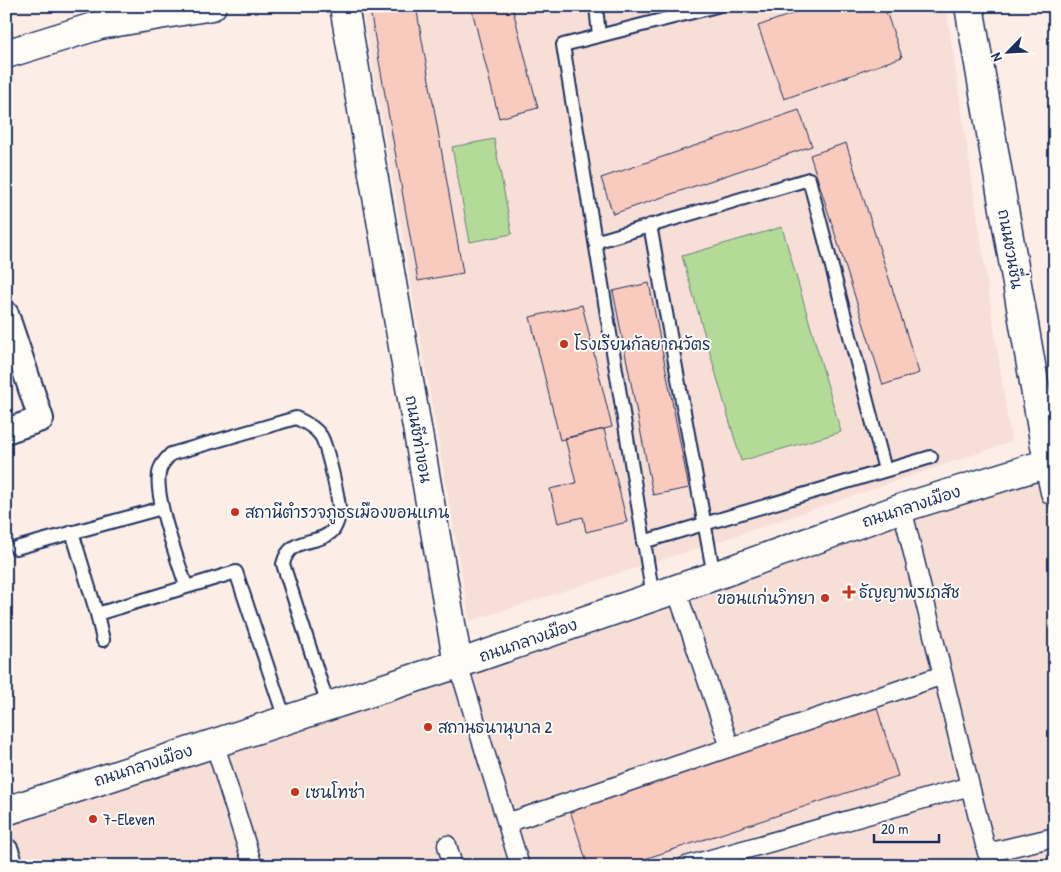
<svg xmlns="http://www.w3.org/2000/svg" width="1061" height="872" font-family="'Patrick Hand','Playpen Sans Thai',sans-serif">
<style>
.built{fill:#f7dfd8}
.green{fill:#b3da96;stroke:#67847a}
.building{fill:#f9cbbe;stroke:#1b2f5e}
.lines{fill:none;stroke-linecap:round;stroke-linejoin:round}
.service-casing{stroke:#1b2f5e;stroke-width:16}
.pedestrian-casing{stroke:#1b2f5e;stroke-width:21}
.minor-casing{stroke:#1b2f5e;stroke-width:28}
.tertiary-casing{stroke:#1b2f5e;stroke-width:31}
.secondary-casing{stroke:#1b2f5e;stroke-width:31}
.service{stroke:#fdfcf7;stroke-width:12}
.pedestrian{stroke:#fdfcf7;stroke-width:18}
.minor{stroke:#fdfcf7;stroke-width:24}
.tertiary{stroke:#fdfcf7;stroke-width:28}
.secondary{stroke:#fdfcf7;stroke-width:28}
.poi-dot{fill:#c8321e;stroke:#fdfcf7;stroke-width:2}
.labels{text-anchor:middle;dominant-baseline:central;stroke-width:4;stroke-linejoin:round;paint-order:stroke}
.street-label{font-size:16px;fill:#1b2f5e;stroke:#fdfcf7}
.poi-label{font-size:16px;fill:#1b2f5e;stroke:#fdfcf7;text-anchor:start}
</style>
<rect width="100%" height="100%" fill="#fcede6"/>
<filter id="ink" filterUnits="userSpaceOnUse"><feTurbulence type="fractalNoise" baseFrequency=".02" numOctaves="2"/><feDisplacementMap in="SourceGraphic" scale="10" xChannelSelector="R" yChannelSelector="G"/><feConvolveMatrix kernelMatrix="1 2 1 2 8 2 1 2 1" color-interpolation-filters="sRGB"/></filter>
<g filter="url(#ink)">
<path class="built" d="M 362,6 L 946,6 L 1011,442 L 708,545 L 470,621 Z
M 1045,476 L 1055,510 L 1055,866 L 6,866 L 6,811 Z"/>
<path class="green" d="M 494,139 L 512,234 L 470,242 L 452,147 Z
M 782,227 L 841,432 L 741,461 L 682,256 Z"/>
<path class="building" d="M 393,6 L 416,6 L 463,273 L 418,281 L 370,10 Z
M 471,6 L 512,6 L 538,108 L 499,118 Z
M 814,6 L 884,6 L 902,57 L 784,99 L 758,26 Z
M 799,110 L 812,146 L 613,214 L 601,178 Z
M 846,143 L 919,373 L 883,385 L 810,155 Z
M 649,283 L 689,488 L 653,495 L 613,291 Z
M 582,305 L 612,427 L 560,440 L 530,317 Z
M 604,429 L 627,522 L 586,532 L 583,517 L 558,523 L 550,489 L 576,483 L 565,438 Z
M 872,692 L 898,776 L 623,866 L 588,866 L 566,798 Z
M 426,860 L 428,866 L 409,866 Z"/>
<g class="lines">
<g class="service-casing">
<path id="service" d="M 596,6 L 599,36
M 650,225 L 714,576
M 595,242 L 809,179 L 885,470
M 72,532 L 97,614 L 103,640
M 643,542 L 931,457
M 16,548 L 162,508
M 186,586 C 178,560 152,493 160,469 C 162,463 166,459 171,454 L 296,418 C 305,422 315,427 321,436 C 327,446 339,498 339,510 C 339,516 337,524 334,529 C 320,547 290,534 283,564 L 328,705
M 653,597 L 563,45 L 717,6
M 97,614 L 236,572 L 285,719"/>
</g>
<g class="pedestrian-casing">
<path id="pedestrian" d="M 676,589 L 730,747
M 458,664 L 520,866
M 214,742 L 253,866
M 970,786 L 987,853 L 1055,837
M 507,823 L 943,675
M 447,845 L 453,866
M 686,866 L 970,786 L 902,508"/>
</g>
<g class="minor-casing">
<path id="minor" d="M 6,314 L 41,419 L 6,431
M 6,851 L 11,866"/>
</g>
<g class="tertiary-casing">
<path id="tertiary" d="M 344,6 L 458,664
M 969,6 L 1045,446 L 1055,492
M 6,54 L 100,25 L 212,6"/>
</g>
<g class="secondary-casing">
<path id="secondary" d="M 6,811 L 458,664 L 714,576 L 902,508 L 1048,463 L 1055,463"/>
</g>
<use href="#service" class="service"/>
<use href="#pedestrian" class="pedestrian"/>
<use href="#minor" class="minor"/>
<use href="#tertiary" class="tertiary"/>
<use href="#secondary" class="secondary"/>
</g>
</g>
<g class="poi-dot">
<circle cx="564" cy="344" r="5"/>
<circle cx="235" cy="512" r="5"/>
<path d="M846.5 584.5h5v5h5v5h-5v5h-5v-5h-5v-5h5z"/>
<circle cx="825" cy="598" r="5"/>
<circle cx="428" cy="727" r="5"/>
<circle cx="295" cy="792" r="5"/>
<circle cx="93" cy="819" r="5"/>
</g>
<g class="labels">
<g class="street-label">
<text transform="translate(1011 249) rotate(80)">ถนนชวนชื่น</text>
<text transform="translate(419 439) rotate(80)">ถนนชีท่าขอน</text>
<text transform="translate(911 506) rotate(-18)">ถนนกลางเมือง</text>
<text transform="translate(528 640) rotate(-19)">ถนนกลางเมือง</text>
<text transform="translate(143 765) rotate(-18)">ถนนกลางเมือง</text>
</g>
<g class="poi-label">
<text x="574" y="344">โรงเรียนกัลยาณวัตร</text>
<text x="245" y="512">สถานีตำรวจภูธรเมืองขอนแกน</text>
<text x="859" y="592">ธัญญาพรเภสัช</text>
<text x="815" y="598" text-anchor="end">ขอนแก่นวิทยา</text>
<text x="438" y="727">สถานธนานุบาล 2</text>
<text x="305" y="792">เซนโทซ่า</text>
<text x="103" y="819">7-Eleven</text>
</g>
</g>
<rect width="1061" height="872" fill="none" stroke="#fdfcf7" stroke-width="25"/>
<rect x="12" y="12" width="1036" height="847" fill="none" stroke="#1b2f5e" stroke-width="2" filter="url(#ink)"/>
<g transform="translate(1008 52) rotate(246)" stroke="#fdfcf7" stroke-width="4" paint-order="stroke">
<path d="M0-4L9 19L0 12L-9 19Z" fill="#1b2f5e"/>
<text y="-8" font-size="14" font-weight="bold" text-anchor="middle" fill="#1b2f5e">N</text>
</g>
<path d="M874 834v8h65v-8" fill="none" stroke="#1b2f5e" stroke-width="2.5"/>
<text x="881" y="834" font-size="15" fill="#1b2f5e" stroke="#fdfcf7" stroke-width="4" paint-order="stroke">20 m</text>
</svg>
